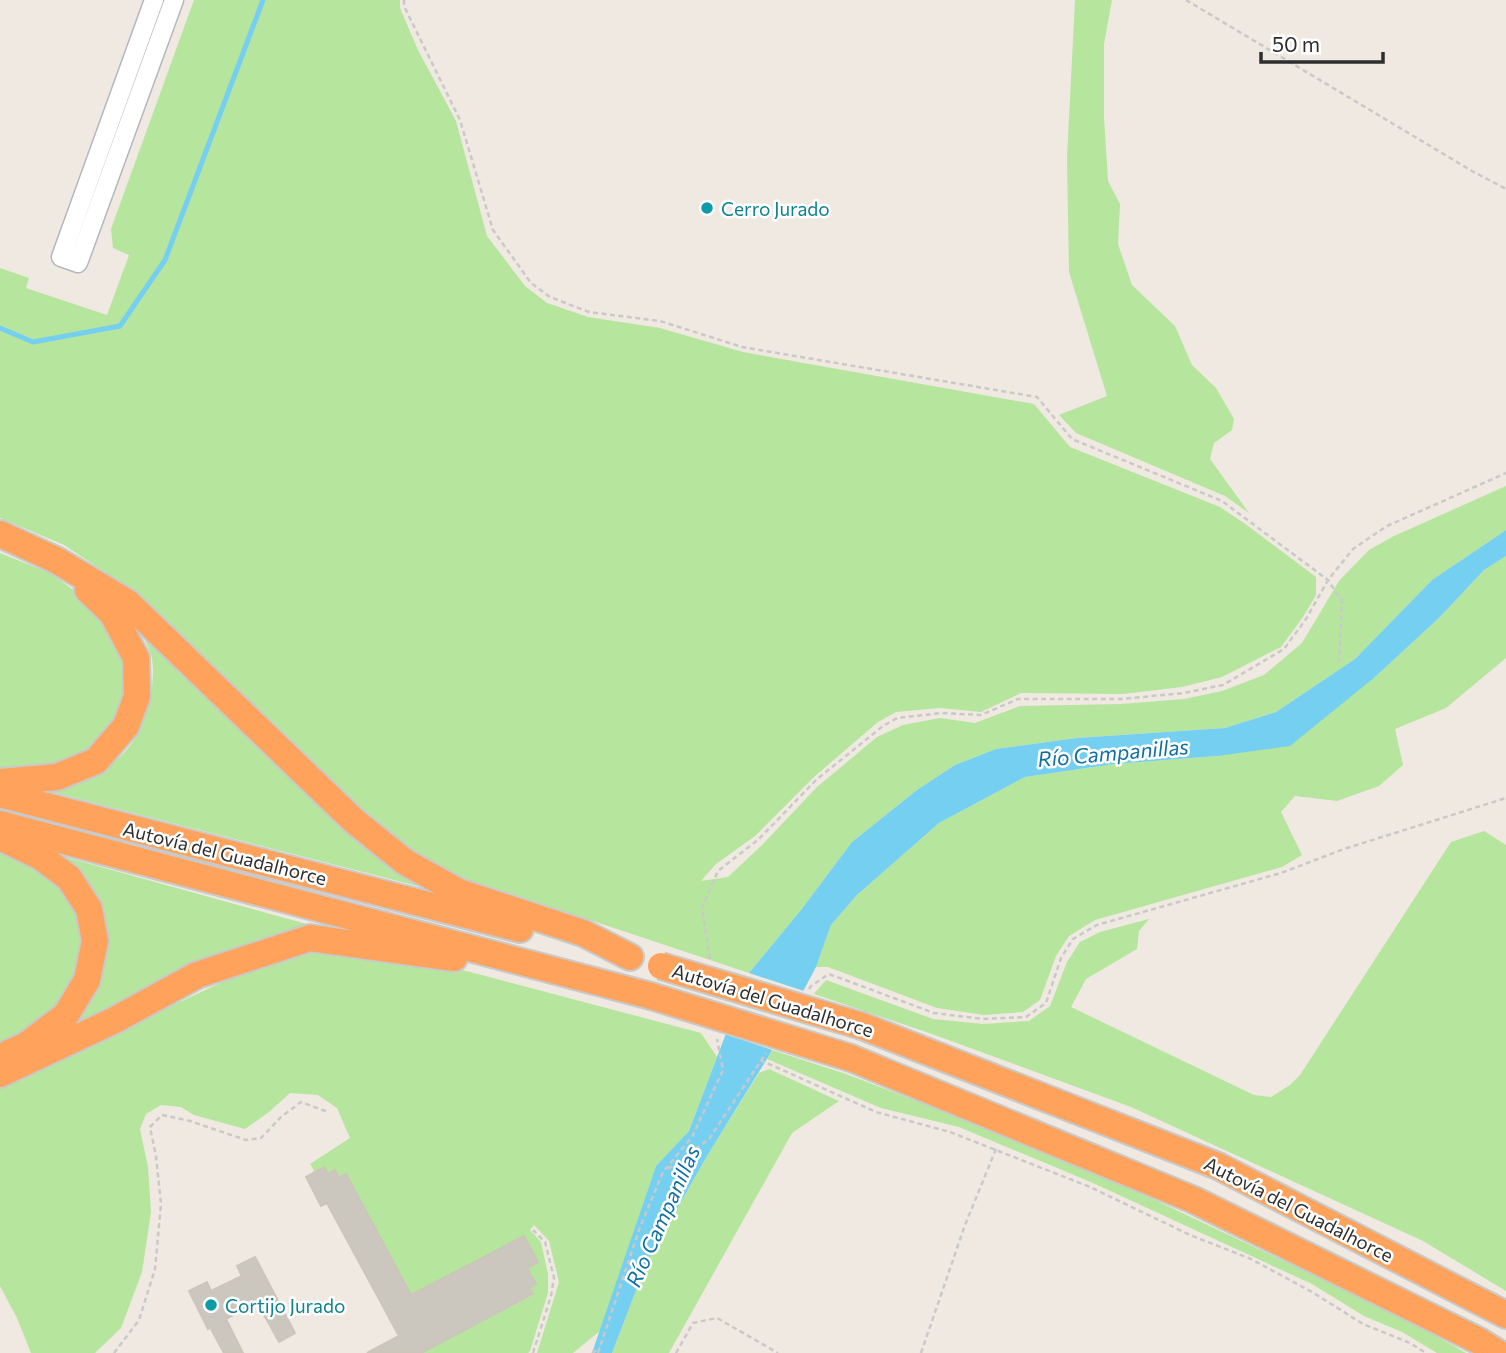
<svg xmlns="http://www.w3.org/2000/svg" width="1506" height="1353" font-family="Commissioner,sans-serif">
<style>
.green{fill:#b6e59e}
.water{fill:#75cff0}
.pier{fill:#efe9e1}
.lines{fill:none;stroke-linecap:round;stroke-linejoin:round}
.stream{stroke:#75cff0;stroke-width:5}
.building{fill:#cbc7bf;stroke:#cbc5ba;stroke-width:2}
.minor-casing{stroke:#b4b7c1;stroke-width:21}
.highway-casing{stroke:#c9c9c9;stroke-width:30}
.path{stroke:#c9c9c9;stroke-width:2.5;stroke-dasharray:5 3.5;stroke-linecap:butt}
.minor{stroke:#fff;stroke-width:18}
.highway{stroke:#ffa35c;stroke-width:26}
.highway-bridge-casing{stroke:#c9c9c9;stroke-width:30;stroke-linecap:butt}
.highway-bridge{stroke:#ffa35c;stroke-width:26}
.culture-dot{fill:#0f9aa8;stroke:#fff;stroke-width:2.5}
.labels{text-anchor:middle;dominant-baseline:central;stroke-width:5;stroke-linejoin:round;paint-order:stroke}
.culture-label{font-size:19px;fill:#0d838f;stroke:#fff;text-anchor:start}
.street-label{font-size:19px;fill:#2e2e2e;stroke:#fff}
.water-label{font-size:21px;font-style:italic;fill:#0d6fa3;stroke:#fff}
</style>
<rect width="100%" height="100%" fill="#efe9e1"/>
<path class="green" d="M 194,0 L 400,0 L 400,8 L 418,50 L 456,121 L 487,236 L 525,286 L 547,303 L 588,317 L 660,328 L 743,352 L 1034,404 L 1070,447 L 1220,507 L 1244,523 L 1316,577 L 1316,595 L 1303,617 L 1281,647 L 1222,677 L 1182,687 L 1123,694 L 1021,693 L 981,712 L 940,708 L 896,712 L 878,722 L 815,776 L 755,836 L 716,864 L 701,881 L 728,877 L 762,845 L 817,787 L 877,737 L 903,725 L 940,718 L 975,723 L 1020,706 L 1121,704 L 1184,699 L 1222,691 L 1264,675 L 1302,643 L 1339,581 L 1369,550 L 1394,536 L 1506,486 L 1506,530 L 1432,580 L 1355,659 L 1276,712 L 1225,728 L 1077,738 L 996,749 L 955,765 L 917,790 L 852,842 L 801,910 L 749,973 L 485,885 L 465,880 L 415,852 L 366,815 L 135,592 L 64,545 L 0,518 L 0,268 L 29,278 L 26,288 L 107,315 L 129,255 L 113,248 L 111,229 Z
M 1075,0 L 1112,0 L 1104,44 L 1104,117 L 1108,181 L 1120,204 L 1118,244 L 1132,285 L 1175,326 L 1192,365 L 1216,388 L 1234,419 L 1232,430 L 1214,443 L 1210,459 L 1249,513 L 1225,496 L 1076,433 L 1059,415 L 1107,396 L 1069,272 L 1067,157 Z
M 0,553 L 50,573 L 105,613 L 128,655 L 131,694 L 120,724 L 78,762 L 25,772 L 0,769 Z
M 1506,556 L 1506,658 L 1446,708 L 1395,729 L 1403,765 L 1379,786 L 1337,801 L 1295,796 L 1281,812 L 1302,855 L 1282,867 L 1095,920 L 1069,936 L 1056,956 L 1040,1000 L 1023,1012 L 984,1015 L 937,1008 L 828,967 L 816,967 L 831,925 L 857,895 L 939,823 L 1025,777 L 1114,764 L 1217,756 L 1375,677 L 1440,617 L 1484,570 Z
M 138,625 L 429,889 L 48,791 C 101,777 134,760 149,704 C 152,691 155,668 151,655 C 148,645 142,635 138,625 Z
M 1484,831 L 1506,845 L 1506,1291 L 1423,1241 L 1131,1107 L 932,1034 L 814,994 L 826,980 L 933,1019 L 983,1024 L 1029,1021 L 1050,1006 L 1067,962 L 1080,942 L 1100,932 L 1149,919 L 1139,931 L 1137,949 L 1086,979 L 1071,1007 L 1254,1095 L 1271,1097 L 1290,1085 L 1300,1075 L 1451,842 Z
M 0,848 L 36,865 L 61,885 L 79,917 L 84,958 L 65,1002 L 0,1047 Z
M 65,857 L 310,925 L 256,940 L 72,1028 L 104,962 L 106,923 L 92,889 Z
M 318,950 L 413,957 L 701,1033 L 717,1057 L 689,1131 L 656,1166 L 601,1330 L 573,1353 L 537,1353 L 559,1282 L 549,1241 L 534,1225 L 530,1230 L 541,1242 L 548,1274 L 548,1293 L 530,1351 L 528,1353 L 421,1353 L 533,1295 L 529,1288 L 535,1284 L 527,1268 L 524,1236 L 411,1295 L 346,1175 L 339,1178 L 335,1171 L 328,1174 L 315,1172 L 310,1164 L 350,1138 L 337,1108 L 318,1095 L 290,1093 L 269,1112 L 245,1129 L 194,1115 L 181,1107 L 161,1105 L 146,1114 L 140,1129 L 148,1167 L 151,1212 L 142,1272 L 121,1328 L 95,1353 L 31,1353 L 17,1318 L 0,1286 L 0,1086 L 261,964 Z
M 772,1050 L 846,1074 L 961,1118 L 1098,1173 L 1400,1316 L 1466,1353 L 1437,1353 L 1402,1332 L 1364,1316 L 1312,1284 L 1093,1183 L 959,1127 L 881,1108 L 767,1059 Z
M 769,1069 L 839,1101 L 792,1133 L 669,1353 L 612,1353 L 647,1262 L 707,1156 L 759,1073 Z"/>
<path class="water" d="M 1506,530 L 1506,556 L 1484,570 L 1440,617 L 1375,677 L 1290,746 L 1217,756 L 1114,764 L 1025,777 L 939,823 L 857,895 L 831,925 L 816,967 L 767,1059 L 707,1156 L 647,1262 L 612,1353 L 592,1353 L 656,1166 L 689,1131 L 749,973 L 801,910 L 852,842 L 917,790 L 955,765 L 996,749 L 1077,738 L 1225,728 L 1276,712 L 1355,659 L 1432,580 Z"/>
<path class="pier" d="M 746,972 L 807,992 L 775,1051 L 722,1033 Z"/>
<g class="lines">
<path class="stream" d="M 0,328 L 33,342 L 120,326 L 165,260 L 263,0"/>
</g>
<path class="building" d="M 324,1167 L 328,1174 L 335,1170 L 339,1178 L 346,1174 L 411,1295 L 524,1236 L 538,1262 L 527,1268 L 536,1284 L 529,1288 L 533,1294 L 421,1353 L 367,1353 L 399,1336 L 327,1203 L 321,1206 L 306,1177 Z
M 255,1257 L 295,1333 L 279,1342 L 257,1302 L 226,1319 L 243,1353 L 224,1353 L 210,1327 L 208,1329 L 189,1291 L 207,1282 L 211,1291 L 242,1276 L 237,1266 Z"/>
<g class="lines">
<g class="minor-casing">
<path id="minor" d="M 154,0 L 61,257 L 78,263 L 174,0"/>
</g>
<g class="highway-casing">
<path id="highway" d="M 0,534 L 56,560 L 128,603 L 353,820 L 405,862 L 459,892 L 583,933 L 630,957
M 0,782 L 57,777 L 96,761 L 126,726 L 137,696 L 136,658 L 112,613 L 88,590
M 0,794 L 520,929
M 0,824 L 651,996
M 0,837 L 41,857 L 69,878 L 89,909 L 95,941 L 87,980 L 66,1015 L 25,1046 L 9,1053
M 862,1026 L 1218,1166 L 1506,1315
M 851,1058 L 1194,1200 L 1479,1341 L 1498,1353
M 0,1074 L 115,1020 L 197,975 L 310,938 L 454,958"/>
</g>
<path class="path" d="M 404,0 L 404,6 L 460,120 L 493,230 L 531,283 L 550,297 L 589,312 L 660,321 L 742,347 L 1037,397 L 1072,439 L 1222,501 L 1328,580 L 1342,602 L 1339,661
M 1186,0 L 1472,171 L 1506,189
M 710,959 L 702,908 L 718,871 L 759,839 L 816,780 L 883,726 L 897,718 L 941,713 L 981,715 L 1018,699 L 1121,699 L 1184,693 L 1223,685 L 1284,649 L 1306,619 L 1328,580 L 1353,549 L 1387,526 L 1506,473
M 809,989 L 811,986 L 829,974 L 934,1013 L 983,1019 L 1026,1017 L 1046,1003 L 1061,958 L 1073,939 L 1097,925 L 1281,873 L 1344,849 L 1506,798
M 760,1060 L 876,1112 L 950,1132 L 1090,1187 L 1190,1235 L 1251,1259 L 1312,1292 L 1363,1324 L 1410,1343 L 1426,1353
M 668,1169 L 683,1159 L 709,1139 L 766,1053
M 114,1353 L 139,1320 L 155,1269 L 161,1204 L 156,1156 L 150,1127 L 162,1115 L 190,1121 L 246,1140 L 261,1138 L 281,1117 L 301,1102 L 328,1112
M 533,1353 L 551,1296 L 554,1278 L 545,1242 L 533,1230
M 592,1353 L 600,1348
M 598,1353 L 639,1230 L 663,1172 L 692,1137 L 723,1070 L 717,1039
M 676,1353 L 693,1323 L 717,1318 L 778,1353
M 921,1353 L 965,1225 L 996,1149"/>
<use href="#minor" class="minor"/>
<use href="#highway" class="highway"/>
<g class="highway-bridge-casing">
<path id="highway-bridge" d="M 661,966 L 862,1026
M 651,996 L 851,1058"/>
</g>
<use href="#highway-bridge" class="highway-bridge"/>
</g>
<g class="culture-dot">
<circle cx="707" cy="208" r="7"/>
<circle cx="211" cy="1305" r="7"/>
</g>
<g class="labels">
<g class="culture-label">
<text x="721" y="208">Cerro Jurado</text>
<text x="225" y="1305">Cortijo Jurado</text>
</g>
<g class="street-label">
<text transform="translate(225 853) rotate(14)">Autovía del Guadalhorce</text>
<text transform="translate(773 1000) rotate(17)">Autovía del Guadalhorce</text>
<text transform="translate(1299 1209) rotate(27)">Autovía del Guadalhorce</text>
</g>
<g class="water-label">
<text transform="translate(1113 752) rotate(-5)">Río Campanillas</text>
<text transform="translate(662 1216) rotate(-66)">Río Campanillas</text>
</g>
</g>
<path d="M1261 52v10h122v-10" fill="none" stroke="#2e2e2e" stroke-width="3.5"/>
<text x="1272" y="52" font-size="21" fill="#2e2e2e" stroke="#ffffff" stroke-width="5" paint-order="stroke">50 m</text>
</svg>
